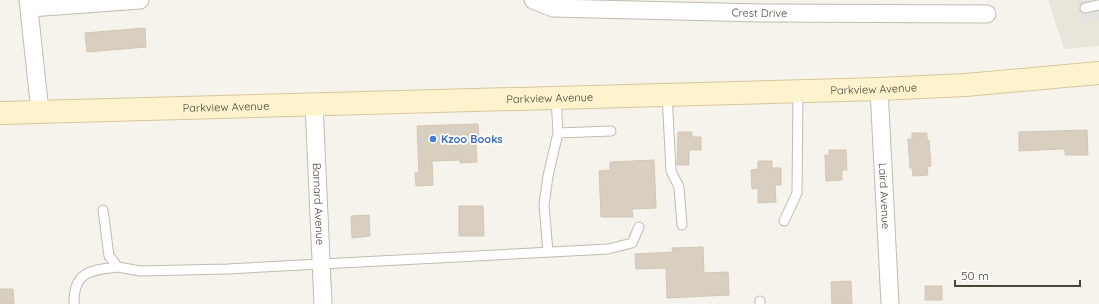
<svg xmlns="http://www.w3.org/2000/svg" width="1099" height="304" font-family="Quicksand,sans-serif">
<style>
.residential{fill:#eae5da}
.parking{fill:#e5e3e0}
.building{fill:#d8cfc1;stroke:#d3c7b4}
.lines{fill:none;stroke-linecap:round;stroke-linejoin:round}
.lane-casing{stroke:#c2bbae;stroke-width:11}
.street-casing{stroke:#c2bbae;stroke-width:19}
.secondary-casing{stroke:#d6c79b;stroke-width:24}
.lane{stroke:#fff;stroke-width:9}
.street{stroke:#fff;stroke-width:17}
.secondary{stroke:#fff3cd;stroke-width:22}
.shop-dot{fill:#3f7fe0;stroke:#fff;stroke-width:1.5}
.labels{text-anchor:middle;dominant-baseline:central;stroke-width:3.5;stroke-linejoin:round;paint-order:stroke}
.street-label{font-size:11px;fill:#4b4439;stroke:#fff}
.shop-label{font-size:11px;font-weight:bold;fill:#366cbe;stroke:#fff;text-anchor:start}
</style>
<rect width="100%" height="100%" fill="#f6f3ec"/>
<path class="residential" d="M 1048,0 L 1099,0 L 1099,46 L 1064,49 Z"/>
<path class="parking" d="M 1077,0 L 1099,0 L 1099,20 L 1082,24 Z"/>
<path class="building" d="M 145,28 L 146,47 L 87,52 L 85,33 Z
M 478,124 L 479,143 L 476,143 L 477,162 L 460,163 L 460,160 L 432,161 L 433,185 L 416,186 L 415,173 L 419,173 L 417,126 Z
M 1087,130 L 1088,155 L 1065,155 L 1065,149 L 1061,149 L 1019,151 L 1019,132 Z
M 678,132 L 692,132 L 692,137 L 701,137 L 701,150 L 689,150 L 689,165 L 677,165 Z
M 912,133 L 927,133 L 927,140 L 929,140 L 931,166 L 927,167 L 928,175 L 913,176 L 912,168 L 910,168 L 908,139 L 912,139 Z
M 829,150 L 846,150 L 847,170 L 842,170 L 842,180 L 826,181 L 825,155 L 829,155 Z
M 654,160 L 656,208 L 632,209 L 633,217 L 601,217 L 599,171 L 610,170 L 610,162 Z
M 758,161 L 772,161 L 772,168 L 781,168 L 781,185 L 775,185 L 776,202 L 758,203 L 758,188 L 752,189 L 751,170 L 758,169 Z
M 459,206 L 483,206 L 484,236 L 459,236 Z
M 369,215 L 370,236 L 352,238 L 351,216 Z
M 703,247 L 704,273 L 728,272 L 729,295 L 667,298 L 666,268 L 636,269 L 635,254 L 673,252 L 672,248 Z
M 851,281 L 852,304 L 832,304 L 831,282 Z
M 925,286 L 942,286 L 942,300 L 925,300 Z
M 0,289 L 13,289 L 14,304 L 0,304 Z"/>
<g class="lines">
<g class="lane-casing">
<path id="lane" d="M 1085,8 L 1099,5
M 667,94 L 671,171 L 679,187 L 682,225
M 558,133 L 611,131
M 103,210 L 109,256 L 118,267 L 140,271 L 227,269 L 608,249 L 632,243 L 639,227
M 784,221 L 797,193 L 798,91
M 548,252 L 544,205 L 548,176 L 558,133 L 556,97
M 760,301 L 760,304
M 74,304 C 73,271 92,270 118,267"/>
</g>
<g class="street-casing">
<g id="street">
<path d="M 28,0 L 40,111"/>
<path id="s1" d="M 533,0 L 553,8 L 761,13 L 987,14"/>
<path d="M 30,8 L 140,0"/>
<path id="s2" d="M 879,89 L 890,304"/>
<path id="s3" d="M 314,104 L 323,304"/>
</g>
</g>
<g class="secondary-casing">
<g id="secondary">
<path id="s4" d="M 0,113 L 879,89 L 966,85 L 1099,73"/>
</g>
</g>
<use href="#lane" class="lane"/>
<use href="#street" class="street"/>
<use href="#secondary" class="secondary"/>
</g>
<circle class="shop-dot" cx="433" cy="139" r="4"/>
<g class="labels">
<g class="street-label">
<text stroke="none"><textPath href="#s1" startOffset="228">Crest Drive</textPath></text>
<text stroke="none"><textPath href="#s4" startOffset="874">Parkview Avenue</textPath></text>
<text stroke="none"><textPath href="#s4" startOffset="550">Parkview Avenue</textPath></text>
<text stroke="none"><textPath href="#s4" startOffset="226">Parkview Avenue</textPath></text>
<text stroke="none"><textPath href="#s2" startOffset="107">Laird Avenue</textPath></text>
<text stroke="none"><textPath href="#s3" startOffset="100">Barnard Avenue</textPath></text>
</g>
<g class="shop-label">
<text x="441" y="139">Kzoo Books</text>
</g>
</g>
<path d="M955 280v6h125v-6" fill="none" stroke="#4b4439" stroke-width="2"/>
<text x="961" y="280" font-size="12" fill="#4b4439" stroke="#ffffff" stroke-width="3" paint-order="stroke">50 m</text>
</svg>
